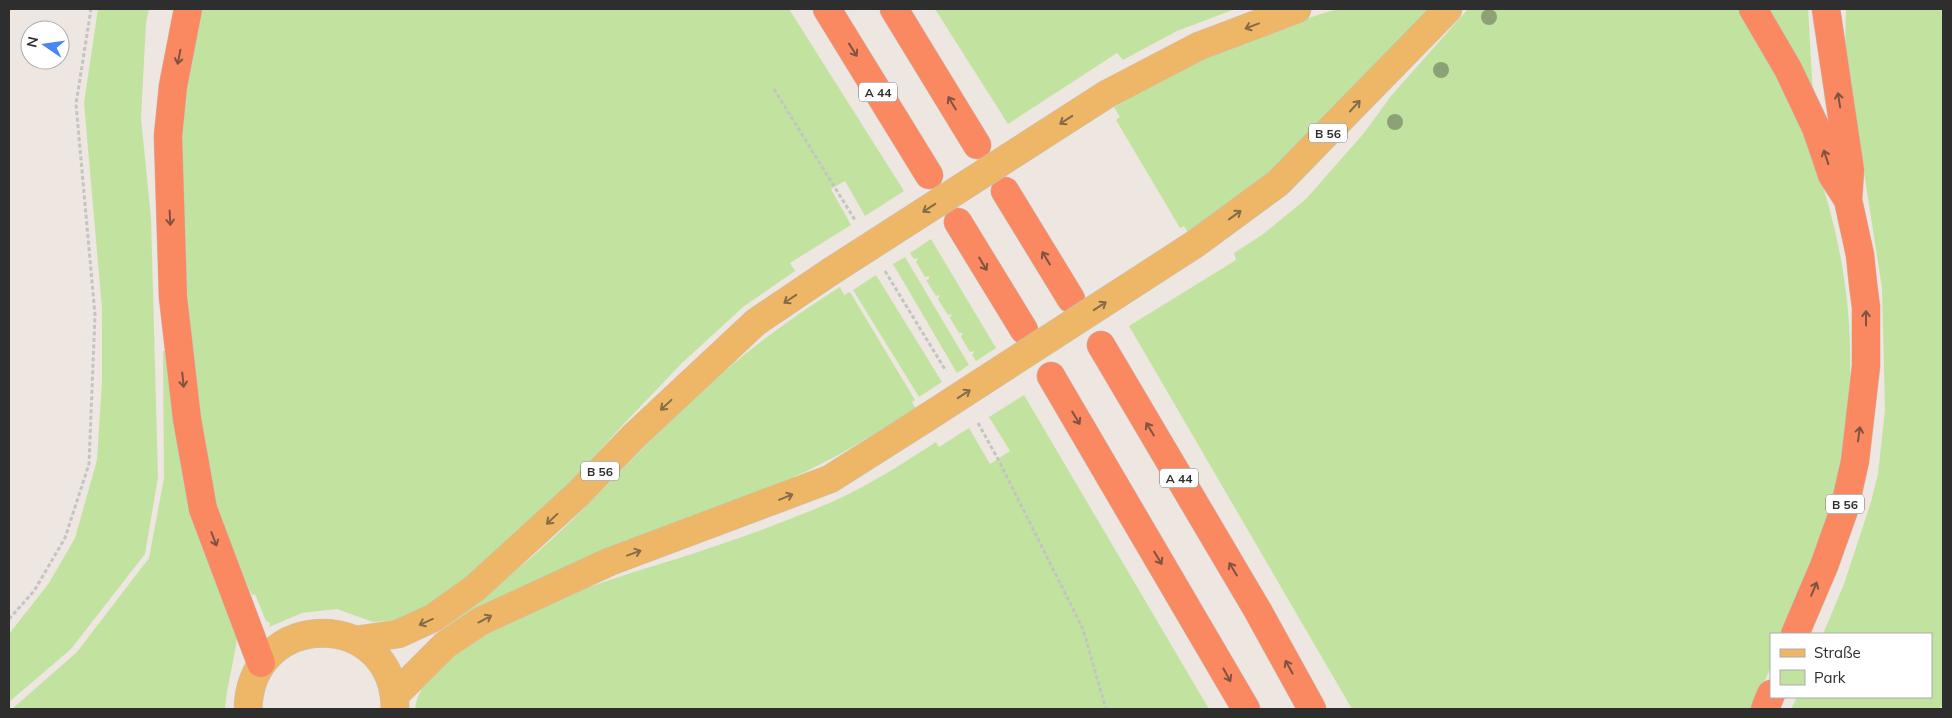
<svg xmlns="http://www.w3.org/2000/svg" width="1952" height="718" font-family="Mulish,sans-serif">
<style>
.green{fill:#c2e3a0}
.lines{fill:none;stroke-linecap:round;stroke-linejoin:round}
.primary-casing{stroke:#c4c4c4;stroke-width:29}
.motorway-casing{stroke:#c4c4c4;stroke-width:29}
.path{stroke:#c4c4c4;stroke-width:3;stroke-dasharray:4 2.5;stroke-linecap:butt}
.primary{stroke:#eeb767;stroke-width:28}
.motorway{stroke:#fa8961;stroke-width:28}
.primary-bridge-casing{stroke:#c4c4c4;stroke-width:29;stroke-linecap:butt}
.primary-bridge{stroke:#eeb767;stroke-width:28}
.tree{fill:#8ca276}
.oneway{stroke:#846c48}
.oneway2{stroke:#805242}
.labels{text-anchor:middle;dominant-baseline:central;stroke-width:4;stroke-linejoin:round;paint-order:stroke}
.shield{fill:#fff;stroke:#6d6d6d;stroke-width:1}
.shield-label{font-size:12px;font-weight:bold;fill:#2e2e2e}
</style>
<rect width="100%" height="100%" fill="#eee6e1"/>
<path class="green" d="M 98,9 L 149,9 L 146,23 L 141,118 L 151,218 L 158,477 L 145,554 L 71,649 L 9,702 L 9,634 L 49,583 L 75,538 L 97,460 L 102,381 L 102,309 L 84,103 Z
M 202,9 L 789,9 L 904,191 L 865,216 L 845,181 L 831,189 L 851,225 L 790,263 L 795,271 L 743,307 L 681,364 L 620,428 L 514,545 L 431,605 L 400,620 L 373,622 L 337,609 L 302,613 L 269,627 L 270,623 L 266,621 L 255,594 L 252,595 L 231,552 L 209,490 L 193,357 L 180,214 L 178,145 L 193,38 Z
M 935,9 L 1235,9 L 1177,31 L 1123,60 L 1117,53 L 1008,124 Z
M 1338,9 L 1433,9 L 1280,165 L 1189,235 L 1184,226 L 1180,228 L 1116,120 L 1120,117 L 1114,107 C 1185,65 1259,31 1338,9 Z
M 1468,9 L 1742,9 C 1819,135 1865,280 1846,429 C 1844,443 1843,457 1840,470 C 1827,527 1805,580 1784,634 L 1771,634 L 1771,666 L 1753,709 L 1352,709 L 1129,326 L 1236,260 L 1234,253 L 1262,235 L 1306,199 L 1364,133 L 1391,96 Z
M 1766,9 L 1808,9 L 1813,95 Z
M 1846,9 L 1943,9 L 1943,704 L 1939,709 L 1791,709 L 1797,697 L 1931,697 L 1931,634 L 1823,634 L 1844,584 L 1871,502 L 1878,474 L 1885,410 L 1882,288 L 1845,51 Z
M 931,239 L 996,348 L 976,361 L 972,355 L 975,351 L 970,352 L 961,337 L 963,333 L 959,333 L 950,318 L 952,314 L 948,315 L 938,299 L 940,295 L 936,296 L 926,280 L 929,279 L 929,276 L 925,277 L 916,262 L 918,258 L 914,259 L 910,253 Z
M 905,257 L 969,365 L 957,373 L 893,264 Z
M 876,275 L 942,382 L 919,397 L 853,290 Z
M 840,287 L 844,295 L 850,292 L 915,400 L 912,402 L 916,409 L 842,453 L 805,472 L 451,626 L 448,625 L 450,621 C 491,591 532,559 569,523 C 607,487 641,448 679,412 C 728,365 782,323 840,287 Z
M 163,351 L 170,351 L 238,628 C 236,656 227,682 225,709 L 12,709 L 77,652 L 149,558 L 164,478 Z
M 1024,395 L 1209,709 L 415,709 C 427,627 624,576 692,554 C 740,538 788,521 834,501 C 870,485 903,463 936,442 L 939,447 L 969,428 L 990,464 L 1010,451 L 989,417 Z"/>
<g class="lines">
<g class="primary-casing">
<path id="primary" d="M 1107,94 L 1199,46 L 1297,9
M 1195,244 L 1278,183 L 1448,9
M 356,640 L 398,634 L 433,618 L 475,588 L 578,494 L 634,436 L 756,322 L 830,272
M 395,695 L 445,645 L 481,621 L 609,562 L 830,479 L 923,420
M 248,709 C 251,608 395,608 395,709"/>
</g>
<g class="motorway-casing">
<path id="motorway" d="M 188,9 L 173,86 L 168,136 L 173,297 L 187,419 L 203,509 L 261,663
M 827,9 L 929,175
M 894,9 L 977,145
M 1753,9 L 1788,69 L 1816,128 L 1832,175 L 1848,200
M 1005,191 L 1071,299
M 958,222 L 1024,330
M 1101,345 L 1258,611 L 1312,709
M 1051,376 L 1246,709
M 1795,634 L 1824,566 L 1844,510 L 1855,461 L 1866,366 L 1866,307 L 1863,284 L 1860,255 L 1848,200 L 1850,170 L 1826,9
M 1765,709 L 1771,694"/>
</g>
<path class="path" d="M 774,89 L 855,220
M 885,271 L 946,371
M 978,423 L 998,459 L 1083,629 L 1106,709
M 9,619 L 34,591 L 65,538 L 89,464 L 95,315 L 76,104 L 91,9"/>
<use href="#primary" class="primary"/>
<use href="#motorway" class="motorway"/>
<g class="primary-bridge-casing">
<path id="primary-bridge" d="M 830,272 L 1107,94
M 923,420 L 1195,244"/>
</g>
<use href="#primary-bridge" class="primary-bridge"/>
</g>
<g class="tree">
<circle cx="1489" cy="17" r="8"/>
<circle cx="1441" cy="70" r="8"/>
<circle cx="1395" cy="122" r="8"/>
</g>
<defs><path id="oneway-shaft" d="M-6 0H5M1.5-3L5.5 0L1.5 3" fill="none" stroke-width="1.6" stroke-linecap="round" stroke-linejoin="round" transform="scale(1.25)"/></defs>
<g class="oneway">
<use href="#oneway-shaft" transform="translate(1252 26) rotate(159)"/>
<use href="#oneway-shaft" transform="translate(1355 106) rotate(-47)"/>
<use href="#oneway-shaft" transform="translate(1066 120) rotate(147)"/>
<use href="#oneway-shaft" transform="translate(929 208) rotate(147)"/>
<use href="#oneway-shaft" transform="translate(1235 215) rotate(-36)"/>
<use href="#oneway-shaft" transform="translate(790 299) rotate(146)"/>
<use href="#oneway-shaft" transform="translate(1100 306) rotate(-33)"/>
<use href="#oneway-shaft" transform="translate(964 394) rotate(-33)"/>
<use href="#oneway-shaft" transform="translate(666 405) rotate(137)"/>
<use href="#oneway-shaft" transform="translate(786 497) rotate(-22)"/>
<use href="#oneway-shaft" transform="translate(552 519) rotate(137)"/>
<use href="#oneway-shaft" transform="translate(634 553) rotate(-20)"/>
<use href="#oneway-shaft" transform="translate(485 619) rotate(-28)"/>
<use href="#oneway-shaft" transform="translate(426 622) rotate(156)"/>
</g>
<g class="oneway2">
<use href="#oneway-shaft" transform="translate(853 50) rotate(58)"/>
<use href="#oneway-shaft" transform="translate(179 57) rotate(101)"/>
<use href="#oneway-shaft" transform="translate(1839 100) rotate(-99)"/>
<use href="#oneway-shaft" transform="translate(952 103) rotate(-121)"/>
<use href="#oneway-shaft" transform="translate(1826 157) rotate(-108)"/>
<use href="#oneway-shaft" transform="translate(170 218) rotate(87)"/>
<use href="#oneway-shaft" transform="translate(1046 258) rotate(-121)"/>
<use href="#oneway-shaft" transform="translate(983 264) rotate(59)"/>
<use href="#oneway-shaft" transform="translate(1866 318) rotate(-90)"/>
<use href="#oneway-shaft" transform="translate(183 380) rotate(84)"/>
<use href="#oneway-shaft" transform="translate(1076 418) rotate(59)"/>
<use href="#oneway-shaft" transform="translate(1150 429) rotate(-121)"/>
<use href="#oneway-shaft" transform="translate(1859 434) rotate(-82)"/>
<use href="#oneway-shaft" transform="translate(214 539) rotate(69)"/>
<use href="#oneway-shaft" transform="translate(1158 558) rotate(59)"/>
<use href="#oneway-shaft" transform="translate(1233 569) rotate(-121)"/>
<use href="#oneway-shaft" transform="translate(1814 589) rotate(-67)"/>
<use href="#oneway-shaft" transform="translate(1289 667) rotate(-119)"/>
<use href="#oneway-shaft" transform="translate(1227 675) rotate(61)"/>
</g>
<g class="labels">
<g class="shield">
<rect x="859" y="82.5" width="38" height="19" rx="4"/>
<rect x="1309" y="123.5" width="38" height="19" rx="4"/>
<rect x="581" y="461.5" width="38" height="19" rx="4"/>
<rect x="1160" y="468.5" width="38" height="19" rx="4"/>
<rect x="1826" y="494.5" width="38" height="19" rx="4"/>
</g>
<g class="shield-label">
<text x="878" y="92">A 44</text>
<text x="1328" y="133">B 56</text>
<text x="600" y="471">B 56</text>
<text x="1179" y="478">A 44</text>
<text x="1845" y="504">B 56</text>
</g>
</g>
<rect width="1952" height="718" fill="none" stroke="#2e2e2e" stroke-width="20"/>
<rect x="1770" y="633" width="162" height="65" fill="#ffffff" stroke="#ababab"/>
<rect x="1780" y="649" width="25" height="8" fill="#eeb767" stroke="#ababab"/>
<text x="1814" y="658" font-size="15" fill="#2e2e2e">Straße</text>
<rect x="1780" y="670" width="25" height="15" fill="#c2e3a0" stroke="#ababab"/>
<text x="1814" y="683" font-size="15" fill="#2e2e2e">Park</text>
<g transform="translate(45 45) rotate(283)"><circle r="24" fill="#ffffff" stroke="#ababab"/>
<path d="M0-4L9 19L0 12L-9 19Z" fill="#4786f5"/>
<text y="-8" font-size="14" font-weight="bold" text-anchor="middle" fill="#2e2e2e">N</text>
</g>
</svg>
